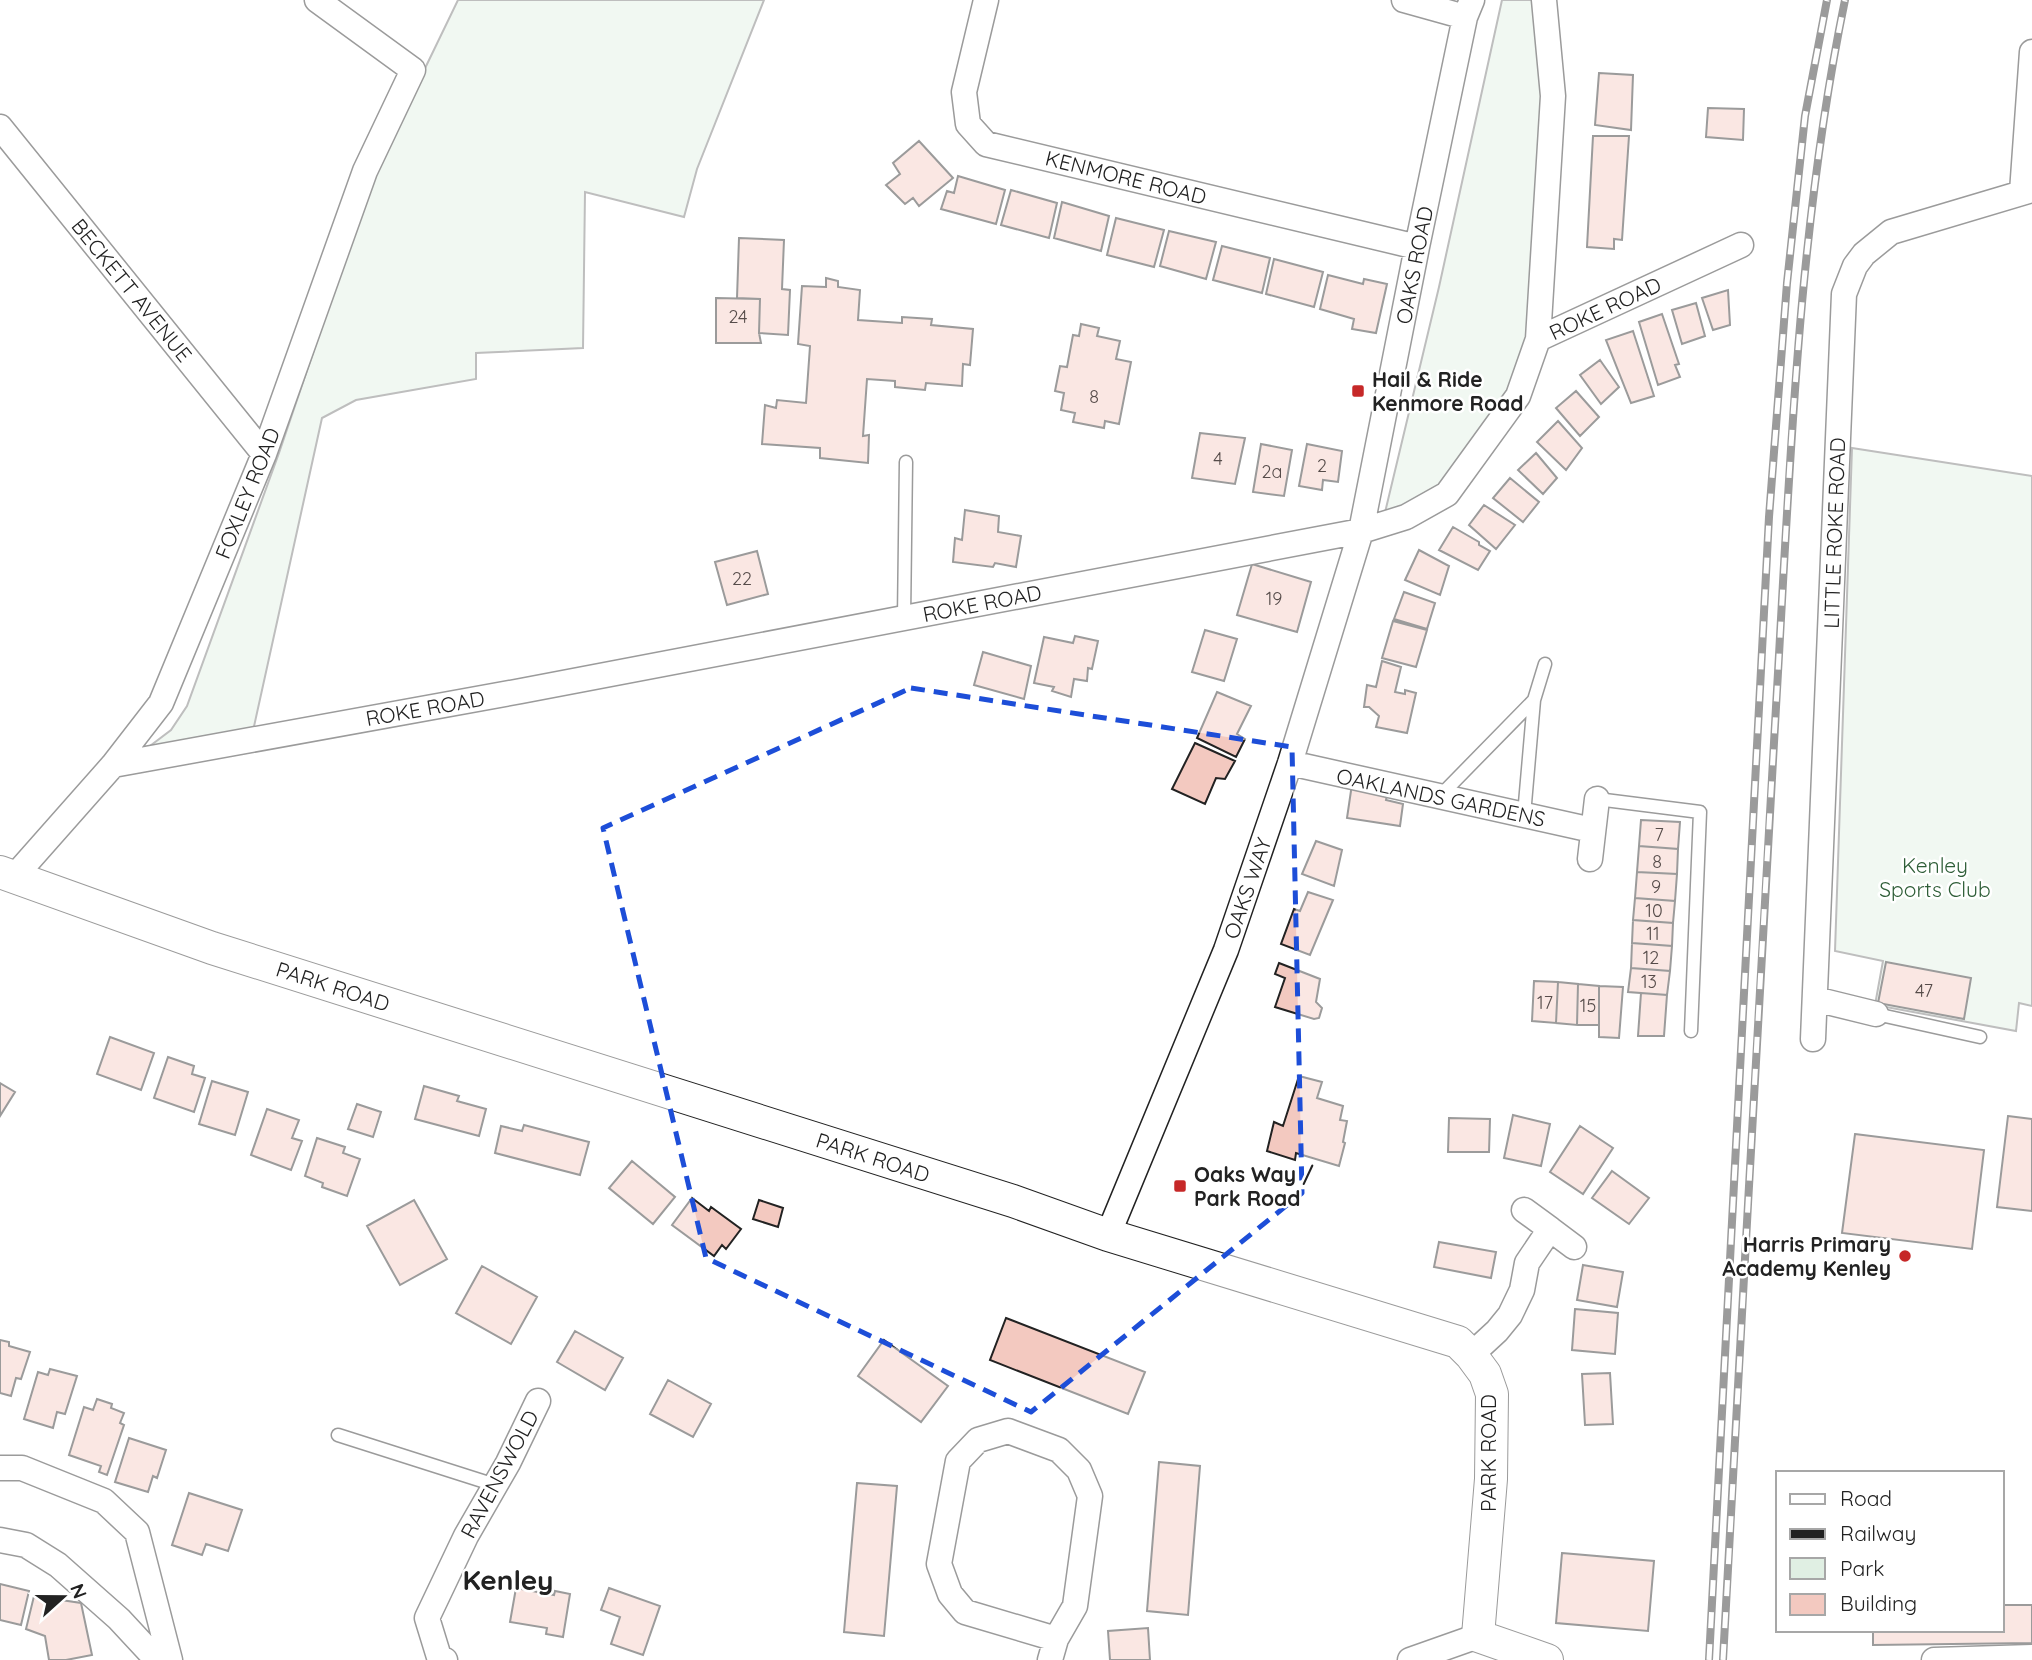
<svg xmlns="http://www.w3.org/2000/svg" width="2032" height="1660" font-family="Quicksand,sans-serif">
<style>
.green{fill:#e0efe3;stroke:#6f6f6f;stroke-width:2}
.building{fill:#f3c9c0;stroke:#222;stroke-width:2}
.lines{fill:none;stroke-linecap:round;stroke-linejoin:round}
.service-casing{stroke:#222;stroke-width:15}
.minor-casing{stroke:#222;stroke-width:27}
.tertiary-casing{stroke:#222;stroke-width:34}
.service{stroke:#fff;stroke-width:12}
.minor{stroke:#fff;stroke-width:24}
.tertiary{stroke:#fff;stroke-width:32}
.rail-casing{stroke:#222;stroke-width:8}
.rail{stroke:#fff;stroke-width:5;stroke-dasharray:16;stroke-linecap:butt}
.marked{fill:none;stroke:#1d4ed8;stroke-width:5;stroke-dasharray:14 9;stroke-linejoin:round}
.poi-dot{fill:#c62828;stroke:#fff;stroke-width:2.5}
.labels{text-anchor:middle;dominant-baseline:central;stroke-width:5;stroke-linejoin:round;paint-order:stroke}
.number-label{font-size:18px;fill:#564c4a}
.street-label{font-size:21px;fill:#222;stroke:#fff}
.poi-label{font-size:21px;font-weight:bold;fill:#222;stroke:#fff;text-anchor:start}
.park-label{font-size:21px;fill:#2f5e38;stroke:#fff}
.district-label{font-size:28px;font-weight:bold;fill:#222;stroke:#fff}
</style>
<rect width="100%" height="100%" fill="#fff"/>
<path class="green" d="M 458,0 L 764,0 L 697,169 L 684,217 L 585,192 L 583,348 L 476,353 L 476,379 L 356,400 L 322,418 L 253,731 L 138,755 L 171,730 L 187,706 L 279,453 L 373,176 Z
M 1502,0 L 1544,0 L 1538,339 L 1447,494 L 1382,525 L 1439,287 Z
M 1852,448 L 2032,476 L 2032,1006 L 2019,1003 L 2016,1031 L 1875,1005 L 1883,961 L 1835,951 Z"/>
<path class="building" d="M 1599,73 L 1633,75 L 1631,130 L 1595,125 Z
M 1708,108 L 1744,109 L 1743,140 L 1706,137 Z
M 1593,136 L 1629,136 L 1622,240 L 1614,239 L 1614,249 L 1587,247 Z
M 919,141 L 953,178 L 919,206 L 913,198 L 905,204 L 886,185 L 900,174 L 893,163 Z
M 958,176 L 1005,190 L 996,224 L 941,209 L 947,191 L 954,193 Z
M 1011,190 L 1057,203 L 1049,238 L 1001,225 Z
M 1062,202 L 1109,216 L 1101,251 L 1054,238 Z
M 1116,218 L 1164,230 L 1154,267 L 1107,255 Z
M 1169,231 L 1216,242 L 1206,279 L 1160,266 Z
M 739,238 L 784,240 L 782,289 L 790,290 L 788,335 L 759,333 L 760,299 L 737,298 Z
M 1222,246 L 1270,258 L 1262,293 L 1213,280 Z
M 1274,259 L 1323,272 L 1314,307 L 1266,294 Z
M 1328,275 L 1363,284 L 1364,279 L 1387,284 L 1376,333 L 1352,329 L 1354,319 L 1320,309 Z
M 826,278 L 838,281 L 838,287 L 860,290 L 858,320 L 902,323 L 902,317 L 932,319 L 931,325 L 973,329 L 970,365 L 963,364 L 962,386 L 926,383 L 925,390 L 895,387 L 895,381 L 867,379 L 863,436 L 869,435 L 868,463 L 820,458 L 820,448 L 762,444 L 765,405 L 776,408 L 777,400 L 806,403 L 810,346 L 798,344 L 802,286 L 826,287 Z
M 1728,290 L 1730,325 L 1713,330 L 1702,298 Z
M 716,298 L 760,299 L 759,333 L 761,343 L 716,343 Z
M 1696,303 L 1705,336 L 1682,344 L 1672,310 Z
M 1662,314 L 1679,364 L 1675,365 L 1680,377 L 1658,385 L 1639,322 Z
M 1081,324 L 1099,328 L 1097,336 L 1120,341 L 1116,359 L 1131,362 L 1119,424 L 1105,421 L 1104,428 L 1073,422 L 1075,413 L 1061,410 L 1064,393 L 1055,391 L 1060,366 L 1067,367 L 1073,335 L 1079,336 Z
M 1633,331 L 1654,396 L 1631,403 L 1606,340 Z
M 1600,360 L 1619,387 L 1601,404 L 1580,375 Z
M 1576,391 L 1599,417 L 1580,436 L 1556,408 Z
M 1558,421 L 1582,448 L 1566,470 L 1537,442 Z
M 1200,433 L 1245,438 L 1235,484 L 1192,478 Z
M 1261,444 L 1292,450 L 1284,496 L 1253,492 Z
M 1307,444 L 1342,451 L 1338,482 L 1323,480 L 1322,490 L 1299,486 Z
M 1536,453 L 1557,478 L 1543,494 L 1518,470 Z
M 1510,478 L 1539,502 L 1523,522 L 1493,498 Z
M 1484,505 L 1515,525 L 1496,549 L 1469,525 Z
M 965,510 L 999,516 L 998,532 L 1021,536 L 1016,567 L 995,563 L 993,567 L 953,562 L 955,538 L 962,540 Z
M 1453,527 L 1479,542 L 1479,545 L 1490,551 L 1478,570 L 1439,550 Z
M 1419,550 L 1449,566 L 1440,595 L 1405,580 Z
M 757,551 L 768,594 L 727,605 L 715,562 Z
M 1252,564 L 1311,582 L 1297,632 L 1237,615 Z
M 1404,592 L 1435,603 L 1427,629 L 1394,619 Z
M 1393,621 L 1427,630 L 1416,667 L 1382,658 Z
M 1205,630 L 1237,639 L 1224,681 L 1192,672 Z
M 1075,636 L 1098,641 L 1092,669 L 1088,668 L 1087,681 L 1074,679 L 1071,697 L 1052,691 L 1054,687 L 1034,683 L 1044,637 L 1073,643 Z
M 983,652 L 1031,666 L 1024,699 L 974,685 Z
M 1382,661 L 1401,667 L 1395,692 L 1405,694 L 1405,690 L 1416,693 L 1407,733 L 1376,727 L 1379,716 L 1369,707 L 1364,707 L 1367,685 L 1376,687 Z
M 1217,692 L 1251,706 L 1237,734 L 1245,739 L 1236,757 L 1197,738 Z
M 1195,743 L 1235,761 L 1225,779 L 1216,778 L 1205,804 L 1172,789 Z
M 1352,784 L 1388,790 L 1386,800 L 1403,804 L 1400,826 L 1347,818 Z
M 1641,820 L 1680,822 L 1678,849 L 1639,846 Z
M 1316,841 L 1342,850 L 1334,886 L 1302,874 Z
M 1639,846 L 1678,849 L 1677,874 L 1637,872 Z
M 1637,872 L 1677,874 L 1675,901 L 1635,898 Z
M 1308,892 L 1333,900 L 1310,955 L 1281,944 L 1294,909 L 1300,911 Z
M 1635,898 L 1675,901 L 1673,923 L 1633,920 Z
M 1633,920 L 1673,923 L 1672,946 L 1632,943 Z
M 1632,943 L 1672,946 L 1670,971 L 1631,968 Z
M 1886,962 L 1971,978 L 1964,1019 L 1878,1003 Z
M 1279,963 L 1320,979 L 1316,1002 L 1322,1008 L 1319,1018 L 1314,1019 L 1275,1007 L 1285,978 L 1275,974 Z
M 1631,968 L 1670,971 L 1667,995 L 1628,992 Z
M 1534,981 L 1558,982 L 1556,1023 L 1532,1021 Z
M 1558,982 L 1578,984 L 1577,1025 L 1556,1023 Z
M 1578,984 L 1599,986 L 1599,1025 L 1577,1025 Z
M 1599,986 L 1623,987 L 1619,1038 L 1599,1037 Z
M 1641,993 L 1667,995 L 1664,1036 L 1638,1036 Z
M 110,1037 L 154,1053 L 141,1090 L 97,1074 Z
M 168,1057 L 194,1066 L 192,1074 L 205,1078 L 194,1112 L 154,1098 Z
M 1299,1076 L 1322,1082 L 1317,1098 L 1343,1106 L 1340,1120 L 1347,1121 L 1343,1142 L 1345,1143 L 1339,1166 L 1296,1153 L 1295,1160 L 1267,1151 L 1274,1122 L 1283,1126 Z
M 212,1081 L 248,1092 L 235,1135 L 199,1124 Z
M 0,1083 L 15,1092 L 0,1116 Z
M 424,1086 L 459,1096 L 457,1101 L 486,1109 L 479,1136 L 415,1119 Z
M 357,1104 L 381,1112 L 373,1137 L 348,1129 Z
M 267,1109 L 299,1120 L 292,1138 L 302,1141 L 291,1170 L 251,1155 Z
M 1513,1115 L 1550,1124 L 1541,1166 L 1504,1158 Z
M 2008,1116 L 2032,1119 L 2032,1211 L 1997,1207 Z
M 1449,1118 L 1490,1119 L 1489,1152 L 1448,1152 Z
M 524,1125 L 589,1142 L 580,1175 L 495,1153 L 501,1126 L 522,1131 Z
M 1580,1126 L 1613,1148 L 1583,1194 L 1550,1172 Z
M 1855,1134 L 1984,1150 L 1972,1249 L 1842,1233 Z
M 317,1138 L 345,1147 L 343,1153 L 360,1159 L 347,1196 L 322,1187 L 323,1183 L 305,1176 Z
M 632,1161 L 675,1197 L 653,1224 L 609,1188 Z
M 1612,1171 L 1649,1198 L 1629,1224 L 1592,1198 Z
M 692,1198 L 709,1211 L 711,1207 L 741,1229 L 726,1249 L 722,1245 L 714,1256 L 672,1225 Z
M 414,1200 L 447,1259 L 400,1285 L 367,1226 Z
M 759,1200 L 783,1208 L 778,1227 L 753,1219 Z
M 1439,1242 L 1496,1252 L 1491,1278 L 1434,1267 Z
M 1583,1265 L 1623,1272 L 1617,1307 L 1577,1300 Z
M 482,1266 L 537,1297 L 511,1344 L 456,1313 Z
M 1575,1309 L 1618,1313 L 1615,1354 L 1572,1350 Z
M 1006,1318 L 1145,1372 L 1128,1414 L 990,1360 Z
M 575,1331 L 623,1358 L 605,1390 L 557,1362 Z
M 0,1340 L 9,1342 L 9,1346 L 30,1352 L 21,1379 L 16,1378 L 11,1396 L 0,1393 Z
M 884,1340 L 948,1386 L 921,1422 L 858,1376 Z
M 50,1369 L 77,1376 L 65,1414 L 57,1412 L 53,1428 L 24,1419 L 38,1372 L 48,1375 Z
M 1610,1373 L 1613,1424 L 1585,1425 L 1582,1374 Z
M 668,1380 L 711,1404 L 693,1437 L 650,1414 Z
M 97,1399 L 112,1404 L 111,1408 L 124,1413 L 120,1423 L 124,1425 L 107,1475 L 99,1472 L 101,1466 L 69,1455 L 84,1407 L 93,1410 Z
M 129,1438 L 166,1450 L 157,1478 L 153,1476 L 148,1492 L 115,1482 Z
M 1159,1462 L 1200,1466 L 1188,1615 L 1147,1611 Z
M 857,1483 L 897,1486 L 884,1636 L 844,1632 Z
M 189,1493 L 242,1510 L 228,1551 L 206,1544 L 202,1555 L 172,1545 Z
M 1562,1553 L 1654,1561 L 1648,1631 L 1556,1623 Z
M 0,1584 L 29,1591 L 21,1625 L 0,1620 Z
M 516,1588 L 554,1595 L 555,1591 L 570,1594 L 563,1637 L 546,1634 L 547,1628 L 510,1622 Z
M 609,1588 L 660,1606 L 643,1655 L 611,1644 L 620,1617 L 601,1610 Z
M 34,1596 L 81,1603 L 92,1655 L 66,1660 L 49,1660 L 45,1636 L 26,1629 Z
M 2002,1605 L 2032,1605 L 2032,1643 L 1873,1645 L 1873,1630 L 2002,1630 Z
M 1148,1628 L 1150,1660 L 1110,1660 L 1108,1631 Z"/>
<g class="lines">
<g class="service-casing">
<path id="service" d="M 904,618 L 906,462
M 1440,796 L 1534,700
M 1597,799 L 1700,812 L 1691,1031
M 1524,815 L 1534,700 L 1545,664
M 1876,1014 L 1980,1037
M 338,1435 L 495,1485"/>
</g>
<g class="minor-casing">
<path id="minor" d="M 986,0 L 964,92 L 968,124 L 986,144 L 1417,247
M 1404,0 L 1465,17
M 0,127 L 264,454
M 2022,192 L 2032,52
M 1538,339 L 1553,96 L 1544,0
M 1290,763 L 1592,830
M 113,765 L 521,691 L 1361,531 L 1406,517 L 1447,494 L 1518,396 L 1538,339 L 1741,245
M 1590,859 L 1597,799
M 14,877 L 113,765 L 161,703 L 264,454 L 365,171 L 413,70 L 317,0
M 1815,999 L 1876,1014
M 1813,1039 L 1844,294 L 1855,266 L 1864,254 L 1891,232 L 2032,190
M 1524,1210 L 1550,1229
M 1108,1235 L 1226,950 L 1290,763 L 1361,531 L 1417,247 L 1465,17 L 1472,0
M 1471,1355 L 1497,1331 L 1510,1315 L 1522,1290 L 1527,1263 L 1550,1229 L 1574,1247
M 0,1468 L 22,1468 L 104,1501 L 137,1532 L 170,1660
M 0,1540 L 26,1545 L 58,1565 L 119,1619 L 157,1660
M 445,1660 L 439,1657 L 427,1618 L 466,1536 L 508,1463 L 538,1401
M 1050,1660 L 1056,1639 L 1075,1606 L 1090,1496 L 1079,1470 L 1059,1450 L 1008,1431 L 978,1440 L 958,1461 L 939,1564 L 950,1594 L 965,1612 L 1056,1639
M 1410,1660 L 1478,1636
M 1934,1660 L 2032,1657"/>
</g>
<g class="tertiary-casing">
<path id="tertiary" d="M 0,872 L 212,948 L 1013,1201 L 1108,1235 L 1458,1342 L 1471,1355 L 1485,1374 L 1492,1394 L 1491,1479 L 1478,1636 L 1547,1660"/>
</g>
<use href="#service" class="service"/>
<use href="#minor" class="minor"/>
<use href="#tertiary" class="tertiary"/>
<g class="rail-casing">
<path id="rail" d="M 1709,1660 L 1769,517 L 1787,283 L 1805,116 L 1827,0
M 1723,1660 C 1741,1342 1757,1025 1776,707 C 1790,471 1797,233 1845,0"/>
</g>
<use href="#rail" class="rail"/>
</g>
<path d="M0 0H2032V1660H0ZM 911,688 L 1292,747 L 1302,1193 L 1031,1412 L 706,1258 L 603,828 Z" fill="#fff" fill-opacity=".55" fill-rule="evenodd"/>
<path class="marked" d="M 911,688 L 1292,747 L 1302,1193 L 1031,1412 L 706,1258 L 603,828 Z"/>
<g class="poi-dot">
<rect x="1351" y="384" width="14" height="14" rx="3.5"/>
<rect x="1173" y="1179" width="14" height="14" rx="3.5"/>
<circle cx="1905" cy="1256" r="7"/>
</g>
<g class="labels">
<g class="number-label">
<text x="738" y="316">24</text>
<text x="1094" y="396">8</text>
<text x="1218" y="458">4</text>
<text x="1322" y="465">2</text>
<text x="1272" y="471">2a</text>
<text x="742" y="578">22</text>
<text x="1274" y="598">19</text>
<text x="1659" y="834">7</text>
<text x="1657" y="861">8</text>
<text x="1656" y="886">9</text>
<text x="1654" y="910">10</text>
<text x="1653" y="933">11</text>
<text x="1651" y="957">12</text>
<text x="1649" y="981">13</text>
<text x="1924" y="990">47</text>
<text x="1545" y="1002">17</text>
<text x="1588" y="1005">15</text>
</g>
<g class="street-label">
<text transform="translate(1126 177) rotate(14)">KENMORE ROAD</text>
<text transform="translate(1414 265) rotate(-79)">OAKS ROAD</text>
<text transform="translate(132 290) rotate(51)">BECKETT AVENUE</text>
<text transform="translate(1605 308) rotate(-25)">ROKE ROAD</text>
<text transform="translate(247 493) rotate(-68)">FOXLEY ROAD</text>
<text transform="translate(1834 533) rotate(-88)">LITTLE ROKE ROAD</text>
<text transform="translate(982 603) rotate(-11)">ROKE ROAD</text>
<text transform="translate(425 708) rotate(-10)">ROKE ROAD</text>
<text transform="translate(1441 797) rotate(12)">OAKLANDS GARDENS</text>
<text transform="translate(1247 888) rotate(-71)">OAKS WAY</text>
<text transform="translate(333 986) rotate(18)">PARK ROAD</text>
<text transform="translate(873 1157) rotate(18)">PARK ROAD</text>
<text transform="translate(1488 1453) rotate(-90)">PARK ROAD</text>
<text transform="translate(499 1474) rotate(-62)">RAVENSWOLD</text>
</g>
<g class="poi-label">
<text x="1372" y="379">Hail &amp; Ride<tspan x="1372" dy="24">Kenmore Road</tspan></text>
<text x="1194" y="1174">Oaks Way /<tspan x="1194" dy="24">Park Road</tspan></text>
<text x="1891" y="1244" text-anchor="end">Harris Primary<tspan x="1891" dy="24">Academy Kenley</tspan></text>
</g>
<g class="park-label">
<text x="1935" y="865">Kenley<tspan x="1935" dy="24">Sports Club</tspan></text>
</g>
<g class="district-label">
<text x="508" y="1579">Kenley</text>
</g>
</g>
<rect x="1776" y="1471" width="228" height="161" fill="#ffffff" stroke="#a7a7a7" stroke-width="2"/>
<rect x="1790" y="1494" width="35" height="10" fill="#ffffff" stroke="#a7a7a7" stroke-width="2"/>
<text x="1840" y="1506" font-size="21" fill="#222222">Road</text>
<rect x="1790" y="1529" width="35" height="10" fill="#222222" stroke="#a7a7a7" stroke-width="2"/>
<text x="1840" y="1541" font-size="21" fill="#222222">Railway</text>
<rect x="1790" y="1558" width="35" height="21" fill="#e0efe3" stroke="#a7a7a7" stroke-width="2"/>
<text x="1840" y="1576" font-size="21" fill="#222222">Park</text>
<rect x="1790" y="1594" width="35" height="21" fill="#f3c9c0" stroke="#a7a7a7" stroke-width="2"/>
<text x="1840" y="1611" font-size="21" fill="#222222">Building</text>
<g transform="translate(63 1597) rotate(69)" stroke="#ffffff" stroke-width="5" paint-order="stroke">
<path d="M0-5L12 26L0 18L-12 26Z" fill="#222222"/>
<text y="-10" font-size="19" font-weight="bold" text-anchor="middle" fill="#222222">N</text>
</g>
</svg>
